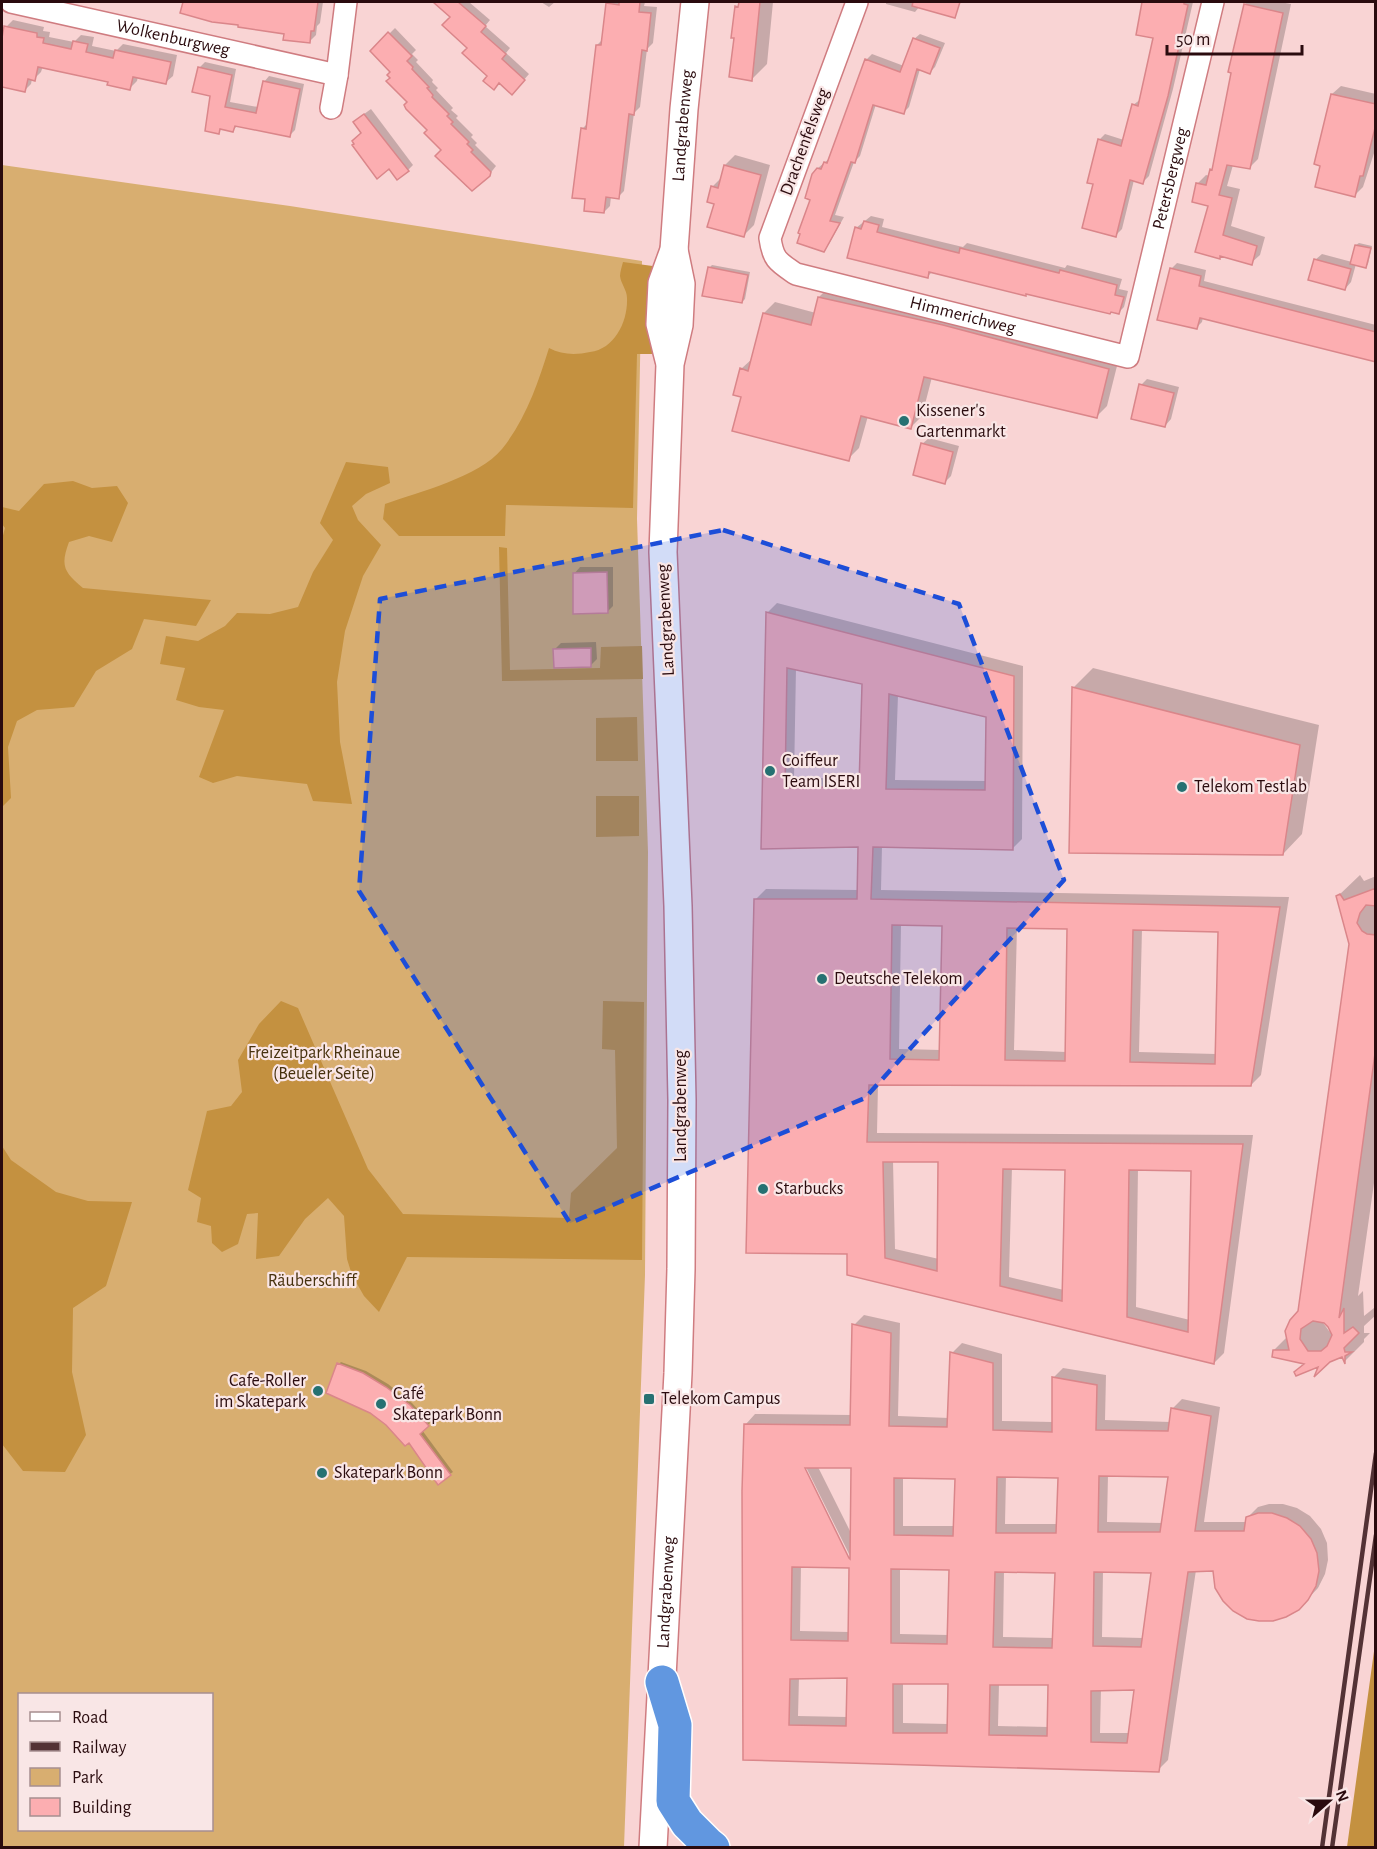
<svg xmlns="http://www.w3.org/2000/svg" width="1377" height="1849" font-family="'Alegreya Sans',sans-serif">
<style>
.green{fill:#d8ae70;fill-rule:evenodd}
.forest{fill:#c49140}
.shadow{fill:#0003;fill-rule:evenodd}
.building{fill:#fcaeb1;stroke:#da868a;stroke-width:1.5;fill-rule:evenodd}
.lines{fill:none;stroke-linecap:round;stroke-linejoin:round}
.minor-casing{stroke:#cf7c80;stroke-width:24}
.tertiary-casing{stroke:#cf7c80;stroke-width:30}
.motorway-casing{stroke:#fff;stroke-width:36}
.minor{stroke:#fff;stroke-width:21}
.tertiary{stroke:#fff;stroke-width:27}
.motorway{stroke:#6197e0;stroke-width:33}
.rail{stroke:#533235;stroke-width:4.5}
.marked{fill:#1d4ed8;fill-opacity:0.2;stroke:#1d4ed8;stroke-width:4.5;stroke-dasharray:12 8;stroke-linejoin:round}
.poi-dot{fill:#267172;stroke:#f9e6e6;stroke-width:2}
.labels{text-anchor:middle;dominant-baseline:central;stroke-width:4.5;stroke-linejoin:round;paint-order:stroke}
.street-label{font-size:18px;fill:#2a0b0e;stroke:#f9e6e6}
.poi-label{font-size:18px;fill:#2a0b0e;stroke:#f9e6e6;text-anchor:start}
.park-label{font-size:18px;fill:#46310d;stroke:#f9e6e6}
</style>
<rect width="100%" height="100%" fill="#f9d4d4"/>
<path class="green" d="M 2,165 L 290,206 L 642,261 L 637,519 L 648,852 L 645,1275 L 624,1847 L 2,1848 ZM 20,1694 L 212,1694 L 212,1830 L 20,1830 Z"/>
<path class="forest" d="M 623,262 L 660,267 L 654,354 L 637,354 L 633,508 L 506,505 L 505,536 L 399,536 L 383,519 L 385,504 C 419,492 479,477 502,449 C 526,419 538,383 549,348 C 562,355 576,355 590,352 C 615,349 628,321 627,298 C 627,290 621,284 620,276 C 620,272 622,266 623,262 Z
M 346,462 L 388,467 L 390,483 L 366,494 L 352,506 L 358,520 L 381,545 L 363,576 L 345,631 L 337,682 L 340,742 L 352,804 L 313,801 L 307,784 L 237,776 L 213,783 L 199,777 L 224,710 L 199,707 L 176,700 L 185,668 L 160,664 L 166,636 L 198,641 L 225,626 L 237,613 L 270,614 L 298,607 L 313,572 L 333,540 L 320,523 Z
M 73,481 L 92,488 L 117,486 L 128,503 L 112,542 L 89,536 L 69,542 C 60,566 64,572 83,588 L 211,600 L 196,626 L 144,619 L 132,649 L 96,671 L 74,707 L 37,710 L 17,721 L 8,747 L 11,798 L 2,807 L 2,539 L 5,528 L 2,524 L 2,507 L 19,511 L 44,484 Z
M 499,547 L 507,548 L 510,670 L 600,668 L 601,647 L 642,646 L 643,679 L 502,681 Z
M 637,717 L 638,761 L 596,761 L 596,718 Z
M 596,796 L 639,796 L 639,836 L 596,837 Z
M 281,1001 L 298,1008 L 368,1169 L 403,1214 L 569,1218 L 571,1193 L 617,1148 L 615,1050 L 602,1049 L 603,1001 L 644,1002 L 642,1260 L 407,1257 L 379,1312 L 364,1296 L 352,1275 L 347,1259 L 344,1216 L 328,1198 L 305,1219 L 279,1256 L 256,1259 L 258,1213 L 247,1214 L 238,1244 L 222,1252 L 212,1243 L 211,1226 L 197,1222 L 201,1198 L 188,1190 L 207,1111 L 231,1106 L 242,1092 L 238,1060 L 259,1024 Z
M 2,1146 L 11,1160 L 56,1192 L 88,1201 L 132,1202 L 106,1286 L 73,1308 L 72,1372 L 86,1435 L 65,1472 L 23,1471 L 2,1444 Z
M 1375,1644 L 1375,1847 L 1347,1847 Z"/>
<path class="shadow" d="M 184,2 L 323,2 L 320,23 L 317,26 L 316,35 L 309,42 L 286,33 L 182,12 Z
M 435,2 L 469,2 L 490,20 L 485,26 L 510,48 L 506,53 L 529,74 L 517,88 L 489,76 L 469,48 L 452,17 Z
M 541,2 L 555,2 L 549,7 Z
M 610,2 L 645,2 L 644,6 L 657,7 L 653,43 L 647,49 L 640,107 L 634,113 L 624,191 L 618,197 L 611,196 L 610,206 L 604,212 L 586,198 L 582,129 L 588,123 L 597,45 L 603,39 L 607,4 Z
M 740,2 L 773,2 L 767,64 L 752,79 L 736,37 L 737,7 Z
M 886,2 L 955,2 L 954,4 L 920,6 L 915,12 L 886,4 Z
M 1144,2 L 1193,2 L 1173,89 L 1149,176 L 1143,182 L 1134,180 L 1122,229 L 1116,235 L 1094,183 L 1099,140 L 1105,134 L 1124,140 L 1133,105 L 1141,99 L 1155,37 L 1137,33 Z
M 1248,2 L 1280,2 L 1291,4 L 1258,159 L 1249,168 L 1233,165 L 1227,186 L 1240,189 L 1231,226 L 1265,237 L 1260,255 L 1251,263 L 1222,255 L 1219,257 L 1210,205 L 1197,184 L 1206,175 L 1210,176 L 1214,167 L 1245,4 Z
M 13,20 L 44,27 L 43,31 L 50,32 L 49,37 L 74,42 L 81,35 L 94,37 L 92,46 L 116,51 L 123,44 L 177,55 L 173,76 L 166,82 L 138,76 L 137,81 L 130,88 L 110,81 L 43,66 L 41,72 L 34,79 L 32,79 L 31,84 L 24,91 L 2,86 L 4,73 L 2,72 L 2,41 L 6,27 Z
M 395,28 L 416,50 L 412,54 L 418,60 L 416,62 L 433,80 L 432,82 L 438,88 L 436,90 L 453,108 L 451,110 L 458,116 L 456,118 L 473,135 L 471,137 L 477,143 L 475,145 L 496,166 L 489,175 L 467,187 L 437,156 L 443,150 L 392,78 L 392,72 L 372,51 Z
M 920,34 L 945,43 L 935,67 L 930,72 L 920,69 L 909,107 L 903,113 L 876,104 L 860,156 L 854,162 L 835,215 L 844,217 L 829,244 L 824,250 L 812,199 L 818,168 L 830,158 L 866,60 L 872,54 L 904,66 L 914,39 Z
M 205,62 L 236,69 L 230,102 L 258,107 L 264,82 L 269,76 L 304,84 L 295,130 L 289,136 L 238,125 L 233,130 L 223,128 L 218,132 L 211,94 L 199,68 Z
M 1341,86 L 1376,94 L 1376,147 L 1363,187 L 1355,195 L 1322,165 L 1332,94 Z
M 371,109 L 413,165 L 408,170 L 360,117 Z
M 735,155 L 770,165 L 754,225 L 744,235 L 715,203 L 712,187 L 722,177 L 725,165 Z
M 871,216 L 884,219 L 882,227 L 942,242 L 963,247 L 967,243 L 1065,268 L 1067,265 L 1122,279 L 1119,289 L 1128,291 L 1124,307 L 1119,312 L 933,271 L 927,277 L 856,228 Z
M 1359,243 L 1372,246 L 1368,264 L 1366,267 L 1356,264 L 1351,282 L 1345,289 L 1315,260 L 1322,254 L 1352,262 L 1356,245 Z
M 1177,263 L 1206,270 L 1204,281 L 1376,325 L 1376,361 L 1203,317 L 1202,322 L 1196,328 L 1171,269 Z
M 712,265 L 750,272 L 745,299 L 742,302 L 709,268 Z
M 830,286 L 1119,358 L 1107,406 L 1096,417 L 932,377 L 922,416 L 911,427 L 868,416 L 859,448 L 848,459 L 743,396 L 741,369 L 753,358 L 764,313 L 775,302 L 816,313 L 819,297 Z
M 1147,379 L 1179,387 L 1171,419 L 1165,426 L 1141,385 Z
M 929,438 L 959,446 L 951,476 L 945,482 L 922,444 Z
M 580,567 L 613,567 L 613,606 L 607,612 L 574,574 Z
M 777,603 L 1023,666 L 1022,839 L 1012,849 L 882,846 L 881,890 L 1289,897 L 1261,1075 L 1251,1085 L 878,1084 L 877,1133 L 1253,1135 L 1224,1353 L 1214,1363 L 849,1253 L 756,899 L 766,889 L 859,890 L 859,846 L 763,847 L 767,613 ZM 796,668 L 863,683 L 860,777 L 794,779 ZM 898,695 L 988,716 L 987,781 L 895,780 ZM 901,924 L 943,925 L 941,1050 L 899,1049 ZM 1017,926 L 1069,927 L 1066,1052 L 1014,1050 ZM 1142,929 L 1219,931 L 1216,1054 L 1139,1052 ZM 893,1161 L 940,1161 L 939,1259 L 895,1249 ZM 1012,1167 L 1067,1168 L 1064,1290 L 1009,1277 ZM 1138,1169 L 1193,1169 L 1190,1320 L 1136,1307 Z
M 596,642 L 597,659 L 590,666 L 555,649 L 561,643 Z
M 1093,668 L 1319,725 L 1302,834 L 1283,854 L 1071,852 L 1074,687 Z
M 1360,875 L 1364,881 L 1376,876 L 1376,1169 L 1358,1296 L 1363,1291 L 1364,1316 L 1374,1308 L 1376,1315 L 1364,1326 L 1364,1333 L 1370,1333 L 1364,1339 L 1364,1342 L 1345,1361 L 1342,1355 L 1295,1372 L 1305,1363 L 1274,1350 L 1288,1336 L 1299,1311 L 1351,943 L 1338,896 ZM 1321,1320 L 1330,1326 L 1332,1332 L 1329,1331 Z
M 864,1315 L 900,1323 L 898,1416 L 949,1418 L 952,1353 L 962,1343 L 1002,1354 L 1002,1421 L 1053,1422 L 1053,1378 L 1063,1368 L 1106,1375 L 1105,1420 L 1171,1422 L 1172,1409 L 1182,1399 L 1220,1407 L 1204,1522 L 1247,1522 L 1248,1517 L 1258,1507 L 1269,1504 L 1283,1504 L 1297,1508 L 1310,1516 L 1321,1529 L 1327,1543 L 1328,1560 L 1325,1574 L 1318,1588 L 1298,1609 L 1214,1569 L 1196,1570 L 1168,1760 L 1158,1770 L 745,1758 L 746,1424 L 755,1414 L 852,1415 L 854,1325 ZM 803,1461 L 851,1558 L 848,1558 L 800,1462 ZM 853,1466 L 851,1533 L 818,1467 ZM 1006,1475 L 1059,1476 L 1058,1524 L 1005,1524 ZM 1108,1475 L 1169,1476 L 1163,1523 L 1107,1522 ZM 903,1476 L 956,1477 L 955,1526 L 903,1526 ZM 801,1565 L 851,1566 L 850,1632 L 800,1631 ZM 900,1568 L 951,1568 L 949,1635 L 900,1634 ZM 1004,1571 L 1056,1572 L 1054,1638 L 1003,1637 ZM 1103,1571 L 1153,1571 L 1143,1638 L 1102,1637 ZM 799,1677 L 849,1677 L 848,1717 L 798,1716 ZM 949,1682 L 948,1724 L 903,1723 L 903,1683 ZM 1050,1683 L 1049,1727 L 998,1726 L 999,1684 ZM 1101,1689 L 1136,1689 L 1130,1733 L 1100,1733 Z
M 341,1362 L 366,1371 L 388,1384 L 412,1403 L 430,1423 L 422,1430 L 453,1472 L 450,1474 L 409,1441 L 339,1364 Z"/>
<path class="building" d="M 183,2 L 318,2 L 314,31 L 311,31 L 310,43 L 283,40 L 284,34 L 238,27 L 238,25 L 212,22 L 180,13 Z
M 433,2 L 458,2 L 486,26 L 481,32 L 506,54 L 502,59 L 525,80 L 512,95 L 499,83 L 494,90 L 483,81 L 487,76 L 462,53 L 467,48 L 442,25 L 450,17 Z
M 619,2 L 640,2 L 639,12 L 651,13 L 647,51 L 642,50 L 634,115 L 629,114 L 619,199 L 606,197 L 604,213 L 584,211 L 585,199 L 572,198 L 581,128 L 586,129 L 596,45 L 601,45 L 606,3 L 619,5 Z
M 739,2 L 760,2 L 752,81 L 729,77 L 734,38 L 731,38 L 735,6 L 738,7 Z
M 913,2 L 960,2 L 955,18 L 912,6 Z
M 1142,2 L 1184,2 L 1184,4 L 1188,5 L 1168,96 L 1143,184 L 1130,180 L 1116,237 L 1082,228 L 1093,184 L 1087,183 L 1098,139 L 1121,146 L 1132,104 L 1138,106 L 1153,38 L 1136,35 Z
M 1244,4 L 1283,13 L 1250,169 L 1227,165 L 1219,195 L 1232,198 L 1223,235 L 1257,246 L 1252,265 L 1220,256 L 1220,259 L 1195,252 L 1208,206 L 1192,202 L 1196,183 L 1206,185 L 1210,169 L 1212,170 L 1231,73 L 1228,72 Z
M 4,26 L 37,33 L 37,37 L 44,38 L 43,43 L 71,49 L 73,41 L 88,44 L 86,52 L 113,58 L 115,50 L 171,62 L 166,84 L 133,77 L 130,90 L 107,85 L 108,82 L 38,67 L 35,81 L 28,79 L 25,92 L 2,87 L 2,38 Z
M 388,32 L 412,56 L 407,61 L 413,67 L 412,69 L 429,87 L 427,88 L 433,95 L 432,97 L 449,114 L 447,116 L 453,122 L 451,124 L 469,142 L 467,144 L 473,150 L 471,152 L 491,172 L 490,176 L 472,191 L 435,156 L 441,150 L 424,133 L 427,130 L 406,109 L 404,105 L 407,102 L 386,81 L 390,78 L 387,75 L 390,72 L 370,51 Z
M 913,38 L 940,48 L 930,74 L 917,69 L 904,114 L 873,105 L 855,163 L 851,162 L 830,221 L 840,223 L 824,252 L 797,243 L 800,234 L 798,233 L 810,200 L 805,198 L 812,174 L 817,168 L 821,169 L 824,162 L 827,163 L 865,59 L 900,72 Z
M 198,67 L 232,75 L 225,107 L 256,113 L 263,81 L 300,89 L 290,137 L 235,126 L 233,132 L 220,129 L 219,134 L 205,131 L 210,96 L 192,92 Z
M 1331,94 L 1376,104 L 1376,124 L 1363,176 L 1360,176 L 1355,197 L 1315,187 L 1320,166 L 1314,164 Z
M 364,114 L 409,171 L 397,180 L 389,169 L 377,179 L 352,145 L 354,144 L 352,141 L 361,133 L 353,122 Z
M 724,165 L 761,175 L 744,237 L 707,227 L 714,204 L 707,202 L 711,186 L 718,188 Z
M 864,221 L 879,225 L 877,232 L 935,247 L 959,253 L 960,248 L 1059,273 L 1060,270 L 1117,285 L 1115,295 L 1124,297 L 1119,314 L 1111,312 L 1110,314 L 1026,294 L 1026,296 L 929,272 L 928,278 L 847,258 L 855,227 L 861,229 Z
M 1355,245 L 1371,248 L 1366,268 L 1350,264 Z
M 1314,259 L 1351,269 L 1345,290 L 1308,280 Z
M 708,267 L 748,275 L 742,303 L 702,296 Z
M 1170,268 L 1201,276 L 1199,286 L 1376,332 L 1376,362 L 1200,318 L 1197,329 L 1157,320 Z
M 818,297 L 943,325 L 1109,369 L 1097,418 L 924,377 L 911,429 L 861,416 L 849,461 L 732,431 L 741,397 L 733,395 L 740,368 L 748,371 L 763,313 L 811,325 Z
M 1139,384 L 1174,393 L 1165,427 L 1131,419 Z
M 921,443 L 953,452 L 945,484 L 913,475 Z
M 607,572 L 608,613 L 573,614 L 573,573 Z
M 766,612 L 1014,676 L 1013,850 L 873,847 L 871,899 L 1280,907 L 1251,1086 L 869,1085 L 867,1142 L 1243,1144 L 1214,1364 L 847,1275 L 847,1254 L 746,1253 L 754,899 L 857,899 L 858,847 L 761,849 ZM 787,668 L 862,684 L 859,786 L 785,788 ZM 889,694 L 986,717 L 985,790 L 886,789 ZM 892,925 L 942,926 L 939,1060 L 890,1059 ZM 1007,928 L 1067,929 L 1065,1061 L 1005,1060 ZM 1133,930 L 1218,932 L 1215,1064 L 1130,1062 ZM 883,1162 L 938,1162 L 937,1271 L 885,1258 ZM 1003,1169 L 1065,1170 L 1062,1301 L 1000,1286 ZM 1129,1170 L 1191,1171 L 1188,1332 L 1127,1317 Z
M 591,648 L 591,667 L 554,668 L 553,649 Z
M 1072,687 L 1300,745 L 1283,855 L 1069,853 Z
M 1376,888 L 1376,906 L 1366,905 L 1360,913 L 1357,923 L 1362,931 L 1367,934 L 1376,935 L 1376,1046 L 1339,1318 L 1344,1308 L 1344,1333 L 1353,1327 L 1359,1333 L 1344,1348 L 1345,1352 L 1352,1352 L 1345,1356 L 1345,1364 L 1342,1357 L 1330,1362 L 1314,1377 L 1318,1367 L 1296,1376 L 1294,1372 L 1304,1364 L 1272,1357 L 1273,1350 L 1289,1350 L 1285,1331 L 1290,1320 L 1298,1311 L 1349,944 L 1336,896 L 1340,894 L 1344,900 ZM 1313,1321 L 1324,1323 L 1328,1327 L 1332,1335 L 1327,1346 L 1321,1351 L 1308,1351 L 1300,1339 L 1301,1329 Z
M 852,1324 L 891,1333 L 889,1426 L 947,1427 L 950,1352 L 993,1363 L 993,1430 L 1052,1432 L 1052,1377 L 1097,1385 L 1096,1430 L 1168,1431 L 1171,1408 L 1211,1416 L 1195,1531 L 1244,1531 L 1246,1517 L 1258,1513 L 1272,1513 L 1287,1518 L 1300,1526 L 1311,1539 L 1317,1553 L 1319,1571 L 1316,1586 L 1308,1600 L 1299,1610 L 1286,1617 L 1273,1621 L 1259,1621 L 1247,1619 L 1233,1611 L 1223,1601 L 1215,1588 L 1213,1571 L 1188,1572 L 1159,1772 L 743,1760 L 742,1491 L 744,1424 L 850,1425 ZM 805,1468 L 851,1468 L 850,1559 L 849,1558 ZM 1099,1476 L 1168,1477 L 1160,1532 L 1098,1532 ZM 997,1477 L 1058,1478 L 1056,1533 L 996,1533 ZM 894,1478 L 955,1479 L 953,1536 L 894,1535 ZM 792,1567 L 849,1568 L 848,1641 L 791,1640 ZM 891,1569 L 949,1570 L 947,1644 L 891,1643 ZM 995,1572 L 1055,1573 L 1052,1648 L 993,1647 ZM 1094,1572 L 1151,1573 L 1141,1647 L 1093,1646 ZM 847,1678 L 846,1726 L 789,1725 L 790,1679 ZM 893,1684 L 948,1684 L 947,1733 L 893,1733 ZM 990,1685 L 1048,1685 L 1047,1736 L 989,1735 ZM 1134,1690 L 1127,1743 L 1091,1742 L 1091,1691 Z
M 337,1363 L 363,1373 L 386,1387 L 410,1405 L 429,1426 L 420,1434 L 451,1475 L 438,1485 L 409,1443 L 405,1446 L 386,1425 L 370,1413 L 326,1393 Z"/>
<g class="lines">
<g class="minor-casing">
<g id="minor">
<path id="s1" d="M 11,2 L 337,75"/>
<path id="s2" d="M 857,2 L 770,238 C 773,260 778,262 796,274 L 1128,357 L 1213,2"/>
<path d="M 331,108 L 337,75 L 346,2"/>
</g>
</g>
<g class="tertiary-casing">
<g id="tertiary">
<path id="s3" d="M 669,360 L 660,324 L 662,283 L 674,250 L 684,109 L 695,2"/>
<path id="s4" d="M 653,1848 L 678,1373 L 681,1269 L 682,1100 L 678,906 L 663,552 L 670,364 L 679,325 L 681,284 L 674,250"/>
</g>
</g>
<g class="motorway-casing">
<path id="motorway" d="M 662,1682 L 675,1725 L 673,1801 L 687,1823 L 708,1844 L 713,1848"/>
</g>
<use href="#minor" class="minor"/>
<use href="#tertiary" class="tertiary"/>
<use href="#motorway" class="motorway"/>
<path class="rail" d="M 1322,1848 L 1376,1453
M 1332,1848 L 1376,1535"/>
</g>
<path class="marked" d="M 723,530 L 959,604 L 1064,880 L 865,1098 L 570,1223 L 359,891 L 380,599 Z"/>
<g class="poi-dot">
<circle cx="904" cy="421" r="6"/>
<circle cx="770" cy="771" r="6"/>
<circle cx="1182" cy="787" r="6"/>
<circle cx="822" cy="979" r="6"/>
<circle cx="763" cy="1189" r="6"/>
<circle cx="318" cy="1391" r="6"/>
<rect x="643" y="1393" width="12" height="12" rx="3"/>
<circle cx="381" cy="1404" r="6"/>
<circle cx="322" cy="1473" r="6"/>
</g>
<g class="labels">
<g class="street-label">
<text stroke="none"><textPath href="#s1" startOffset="166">Wolkenburgweg</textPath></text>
<text stroke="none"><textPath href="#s3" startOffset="238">Landgrabenweg</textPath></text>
<text transform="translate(805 142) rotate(-70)">Drachenfelsweg</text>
<text stroke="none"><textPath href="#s2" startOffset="824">Petersbergweg</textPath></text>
<text stroke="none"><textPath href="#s2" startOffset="470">Himmerichweg</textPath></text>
<text transform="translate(666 620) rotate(-93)">Landgrabenweg</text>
<text transform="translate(681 1106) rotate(-90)">Landgrabenweg</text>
<text stroke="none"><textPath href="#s4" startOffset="256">Landgrabenweg</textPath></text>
</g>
<g class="poi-label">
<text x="916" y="411">Kissener's<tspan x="916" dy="21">Gartenmarkt</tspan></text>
<text x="782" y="761">Coiffeur<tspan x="782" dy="21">Team ISERI</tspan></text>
<text x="1194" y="787">Telekom Testlab</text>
<text x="834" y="979">Deutsche Telekom</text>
<text x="775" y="1189">Starbucks</text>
<text x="306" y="1381" text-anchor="end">Cafe-Roller<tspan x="306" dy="21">im Skatepark</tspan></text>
<text x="393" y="1394">Café<tspan x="393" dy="21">Skatepark Bonn</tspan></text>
<text x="661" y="1399">Telekom Campus</text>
<text x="334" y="1473">Skatepark Bonn</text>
</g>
<g class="park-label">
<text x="324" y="1053">Freizeitpark Rheinaue<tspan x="324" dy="21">(Beueler Seite)</tspan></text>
<text x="312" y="1281">Räuberschiff</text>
</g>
</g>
<rect width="1377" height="1849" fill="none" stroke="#2a0b0e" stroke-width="6"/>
<rect x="18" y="1693" width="195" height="138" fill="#f9e6e6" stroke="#a68e90" stroke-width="1.5"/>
<rect x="30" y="1712" width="30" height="9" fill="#ffffff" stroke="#a68e90" stroke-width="1.5"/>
<text x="72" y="1723" font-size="18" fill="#2a0b0e">Road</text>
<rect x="30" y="1742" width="30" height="9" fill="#533235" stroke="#a68e90" stroke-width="1.5"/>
<text x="72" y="1753" font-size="18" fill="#2a0b0e">Railway</text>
<rect x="30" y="1768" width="30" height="18" fill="#d8ae70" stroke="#a68e90" stroke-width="1.5"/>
<text x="72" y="1783" font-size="18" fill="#2a0b0e">Park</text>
<rect x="30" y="1798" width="30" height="18" fill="#fcaeb1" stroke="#a68e90" stroke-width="1.5"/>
<text x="72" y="1813" font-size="18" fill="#2a0b0e">Building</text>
<g transform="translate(1329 1801) rotate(69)" stroke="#f9e6e6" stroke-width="4.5" paint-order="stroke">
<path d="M0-4.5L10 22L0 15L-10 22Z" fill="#2a0b0e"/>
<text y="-9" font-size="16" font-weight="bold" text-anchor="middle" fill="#2a0b0e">N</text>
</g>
<path d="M1167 45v9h135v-9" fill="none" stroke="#2a0b0e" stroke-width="3"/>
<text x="1176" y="45" font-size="18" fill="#2a0b0e" stroke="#f9e6e6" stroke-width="4.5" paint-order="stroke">50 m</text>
</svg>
